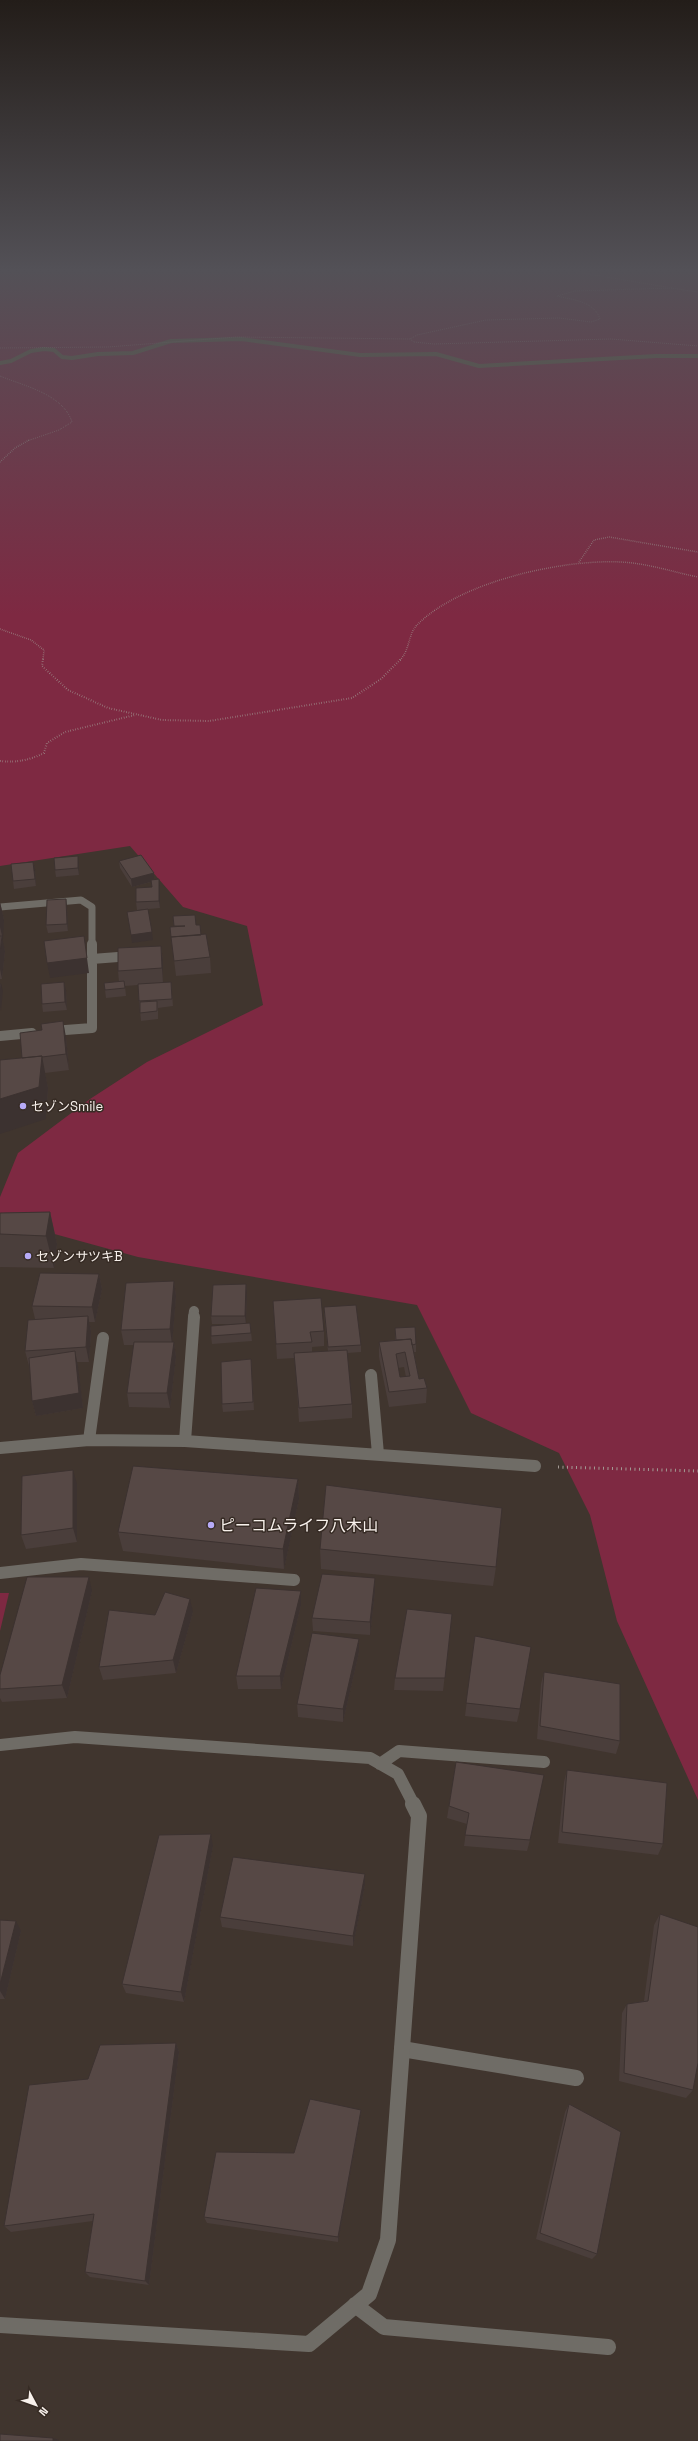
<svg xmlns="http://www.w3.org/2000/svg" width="698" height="2441" font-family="'Space Grotesk','Noto Sans JP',sans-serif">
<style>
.green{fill:#7e2942}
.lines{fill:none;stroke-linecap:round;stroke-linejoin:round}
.stream{stroke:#625f47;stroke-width:4}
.path-far3{stroke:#a39a94;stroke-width:1;stroke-dasharray:0.5 1.5;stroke-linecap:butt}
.path-far2{stroke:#a39a94;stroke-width:1.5;stroke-dasharray:0.5 1.5;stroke-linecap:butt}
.path-far1{stroke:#a39a94;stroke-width:2;stroke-dasharray:0.5 2;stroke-linecap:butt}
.path{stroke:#a39a94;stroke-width:3;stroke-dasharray:1 3.5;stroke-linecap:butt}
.service{stroke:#6f6c66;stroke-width:16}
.minor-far3{stroke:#6f6c66;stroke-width:7}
.minor-far2{stroke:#6f6c66;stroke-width:10}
.minor-far1{stroke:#6f6c66;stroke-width:12}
.minor{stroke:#6f6c66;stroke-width:16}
.wall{fill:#4a3e3b;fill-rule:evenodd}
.shaded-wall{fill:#3c3230}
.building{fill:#564845;stroke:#3c3230;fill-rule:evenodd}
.poi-dot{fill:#b7abf7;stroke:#362b24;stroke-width:1.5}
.labels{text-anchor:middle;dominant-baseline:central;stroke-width:3;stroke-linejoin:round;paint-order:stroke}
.poi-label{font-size:13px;fill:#f8f1ec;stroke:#362b24;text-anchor:start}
.near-poi-label{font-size:16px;fill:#f8f1ec;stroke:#362b24;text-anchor:start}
</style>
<rect width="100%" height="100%" fill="#40352e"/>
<path class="green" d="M 0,273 L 698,273 L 698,1800 L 617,1621 L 590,1515 L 559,1453 L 471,1413 L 417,1305 L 138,1257 L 0,1219 L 0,1197 L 18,1153 L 90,1099 L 147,1062 L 263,1005 L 247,926 L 183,907 L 130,846 L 0,866 Z
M 0,1593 L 9,1593 L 0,1631 Z"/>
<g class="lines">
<path class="stream" d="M 0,363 L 11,361 L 31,351 L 44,349 L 54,350 L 62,357 L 72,358 L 98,354 L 133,353 L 171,341 L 241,339 L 360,355 L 436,354 L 479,366 L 656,356 L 698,356"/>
<path class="path-far3" d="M 582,273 L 666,287
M 671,288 L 698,292
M 672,288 L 575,291 L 557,296 C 573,300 594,301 600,319 L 591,322 L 559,318 L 486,320 L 417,335 L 410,339 L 414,342 L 434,344 L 611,339 L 698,346
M 0,348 L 108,347 L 236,337 L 410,339
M 0,376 C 24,386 63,394 72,422 L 59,430 L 27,441"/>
<path class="path-far2" d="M 0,462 L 15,448 L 29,440
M 579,562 L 594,540 L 609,537 L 698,552
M 0,629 L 31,640 L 44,650 L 43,660
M 400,660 C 410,650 408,634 417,625 C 459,582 562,559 621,562 C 646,563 673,572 698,577"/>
<path class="path-far1" d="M 43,659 L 42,666 L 68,690 L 108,708 L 162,720 L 209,721 L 352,698 L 381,679 L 401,659
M 0,761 C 16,763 30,760 44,753 L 47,743 L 65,732 L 135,715"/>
<path class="path" d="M 558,1467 L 698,1471"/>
<path class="service" d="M 402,2049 L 576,2078"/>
<path class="minor-far3" d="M 0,907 L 81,900 L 92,907 L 92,945"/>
<path class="minor-far2" d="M 92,959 L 131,956
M 52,1031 L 92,1028 L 92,944
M 0,1036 L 32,1033
M 193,1318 L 194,1311"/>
<path class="minor-far1" d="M 371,1375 L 378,1454
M 89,1440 L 103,1338
M 185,1441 L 194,1317
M 0,1448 L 89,1440 L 185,1441 L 535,1466
M 0,1573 L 81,1564 L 294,1580
M 0,1745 L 75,1737 L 370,1758 L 398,1774 L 414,1805
M 380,1764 L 399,1751 L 544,1762"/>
<path class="minor" d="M 355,2305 L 384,2327 L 608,2347
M 0,2325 L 309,2344 L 369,2294 L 388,2240 L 419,1816 L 413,1804"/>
</g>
<path class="wall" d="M 119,861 L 154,873 L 154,880 L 160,887 L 160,908 L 137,910 L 136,902 L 152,887 L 151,882 L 132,887 L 120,868 Z
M 33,862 L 35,869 L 36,886 L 14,889 L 13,881 Z
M 79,863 L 79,875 L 56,877 L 55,870 Z
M 0,902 L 4,920 L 2,940 L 5,951 L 2,979 L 0,979 Z
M 67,906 L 68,931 L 48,933 L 46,925 Z
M 173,916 L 196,925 L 201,935 L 210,957 L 211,973 L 176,976 L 170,927 L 174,927 Z
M 161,946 L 163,961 L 163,982 L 171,982 L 173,1006 L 158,1008 L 158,1019 L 141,1021 L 139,1001 L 138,985 L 125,986 L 126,996 L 106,998 L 105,990 L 119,982 L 118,971 Z
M 66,990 L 67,1010 L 43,1012 L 42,1004 Z
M 66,1037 L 69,1070 L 45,1073 L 48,1088 L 46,1119 L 22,1058 Z
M 50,1212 L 57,1244 L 54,1268 L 0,1267 L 0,1213 Z
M 99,1274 L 102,1289 L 95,1322 L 89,1322 L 91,1331 L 89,1362 L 77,1362 L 83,1408 L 36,1416 L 32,1401 L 30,1366 L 29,1366 L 25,1351 L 35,1319 L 32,1306 Z
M 174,1281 L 176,1296 L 172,1342 L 174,1342 L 176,1357 L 170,1408 L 129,1407 L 127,1393 L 134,1345 L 124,1345 L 121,1330 Z
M 246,1284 L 247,1292 L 246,1323 L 250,1323 L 252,1341 L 212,1344 L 211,1336 L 236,1324 L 212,1324 L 211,1316 Z
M 273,1301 L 324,1331 L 324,1346 L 312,1347 L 312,1352 L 328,1351 L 324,1315 L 324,1307 L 361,1345 L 361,1352 L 347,1353 L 352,1404 L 352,1418 L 299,1422 L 295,1358 L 277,1359 Z
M 395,1328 L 416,1344 L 416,1352 L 414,1352 L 419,1379 L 427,1388 L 426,1403 L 389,1407 L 379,1357 L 379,1342 L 395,1340 ZM 404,1367 L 406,1377 L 400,1377 L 398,1368 Z
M 251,1359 L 254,1410 L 223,1412 L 222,1404 Z
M 298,1479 L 299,1499 L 284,1569 L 123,1551 L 118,1532 Z
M 77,1484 L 77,1542 L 26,1549 L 21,1535 Z
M 320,1549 L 496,1567 L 493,1586 L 321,1569 Z
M 375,1578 L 375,1592 L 370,1635 L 313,1631 L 312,1618 Z
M 92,1591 L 67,1698 L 2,1702 L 0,1698 L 0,1689 Z
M 301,1605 L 281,1689 L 238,1689 L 236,1676 Z
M 193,1612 L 176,1673 L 103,1680 L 99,1667 L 155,1615 Z
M 452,1614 L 443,1691 L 394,1690 L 395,1678 Z
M 475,1636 L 520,1709 L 517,1722 L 465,1716 Z
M 359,1639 L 359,1652 L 343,1722 L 298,1717 L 297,1704 Z
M 544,1672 L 620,1741 L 616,1754 L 537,1739 L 541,1684 Z
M 456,1762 L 530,1840 L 527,1851 L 464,1846 L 467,1824 L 447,1818 Z
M 567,1770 L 663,1844 L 658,1855 L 558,1843 L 564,1782 Z
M 213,1846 L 184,2002 L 126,1993 L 122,1984 Z
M 365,1885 L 353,1946 L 222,1927 L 220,1917 Z
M 660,1914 L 693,2090 L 686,2098 L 619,2081 L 622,2013 L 627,2004 L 644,2001 L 654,1925 Z
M 0,1920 L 21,1931 L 5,1999 L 0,1999 Z
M 176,2043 L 179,2052 L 149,2285 L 90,2277 L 85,2272 L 93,2221 L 11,2232 L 4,2226 L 88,2079 Z
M 569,2104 L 597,2254 L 592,2259 L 536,2239 L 565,2112 Z
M 360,2118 L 338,2242 L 207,2223 L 204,2217 L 294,2153 Z"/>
<path class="shaded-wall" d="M 78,856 L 79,863 L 79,875 L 78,868 Z
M 33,862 L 35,869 L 36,886 L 35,879 Z
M 154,873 L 154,881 L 132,887 L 131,879 Z
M 159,879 L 160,887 L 160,908 L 159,901 Z
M 66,899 L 67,906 L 68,931 L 67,924 Z
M 0,902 L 4,920 L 3,940 L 0,927 Z
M 152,932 L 153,940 L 132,943 L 131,935 Z
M 2,936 L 5,951 L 2,979 L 0,969 L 0,953 Z
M 84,936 L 89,973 L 50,978 L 47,963 Z
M 161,946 L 163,961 L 163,983 L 162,968 Z
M 64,982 L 66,990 L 67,1010 L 65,1002 Z
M 1,984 L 3,991 L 1,1011 L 0,1006 L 0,996 Z
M 63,1021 L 66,1037 L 69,1070 L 66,1054 Z
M 42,1056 L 48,1088 L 46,1119 L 0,1134 L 0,1099 Z
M 50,1212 L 57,1244 L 54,1268 L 46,1236 Z
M 99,1274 L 102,1289 L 95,1322 L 92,1307 Z
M 174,1281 L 176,1296 L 172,1344 L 170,1329 Z
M 246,1284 L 247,1292 L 246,1324 L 245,1316 Z
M 88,1316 L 91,1331 L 89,1362 L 86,1347 Z
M 174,1342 L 176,1357 L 170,1408 L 167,1393 Z
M 75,1351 L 78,1366 L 83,1408 L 36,1416 L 32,1401 Z
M 73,1470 L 77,1484 L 77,1542 L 73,1528 Z
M 298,1479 L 299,1499 L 284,1569 L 283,1549 Z
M 89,1577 L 92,1591 L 67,1698 L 62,1685 Z
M 375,1578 L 375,1592 L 370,1635 L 370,1622 Z
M 301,1591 L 301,1605 L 281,1689 L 280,1676 Z
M 190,1599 L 193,1612 L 176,1673 L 173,1660 Z
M 359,1639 L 359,1652 L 343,1722 L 343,1709 Z
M 211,1834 L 213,1846 L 184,2002 L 181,1992 Z
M 365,1874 L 365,1885 L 353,1946 L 353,1936 Z
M 16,1921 L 21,1931 L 5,1999 L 0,1991 L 0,1984 Z
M 176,2043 L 179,2052 L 149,2285 L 145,2281 Z
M 361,2110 L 360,2118 L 338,2242 L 338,2237 Z
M 53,2438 L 59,2440 L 59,2441 L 53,2441 Z"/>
<path class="building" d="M 141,855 L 154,873 L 131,879 L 119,861 Z
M 78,856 L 78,868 L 55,870 L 54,858 Z
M 33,862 L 35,879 L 13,881 L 11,864 Z
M 159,879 L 159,901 L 136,902 L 136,888 L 152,887 L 151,880 Z
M 66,899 L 67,924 L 46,925 L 47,900 Z
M 148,909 L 152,932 L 131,935 L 127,912 Z
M 195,915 L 196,925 L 200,925 L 201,935 L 171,937 L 170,927 L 185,926 L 174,926 L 173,916 Z
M 206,934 L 210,957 L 174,961 L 171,937 Z
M 0,936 L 2,936 L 0,953 Z
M 84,936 L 87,958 L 47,963 L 44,941 Z
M 161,946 L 162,968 L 118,971 L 118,948 Z
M 124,981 L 125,988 L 105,990 L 104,983 Z
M 64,982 L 65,1002 L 42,1004 L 41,984 Z
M 171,982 L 172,999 L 139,1001 L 138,984 Z
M 0,984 L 1,984 L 0,996 Z
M 157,1001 L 157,1011 L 140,1013 L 140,1002 Z
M 63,1021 L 66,1054 L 42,1057 L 42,1056 L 22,1058 L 20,1033 L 42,1030 L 41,1024 Z
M 42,1056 L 39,1087 L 0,1099 L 0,1060 Z
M 50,1212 L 46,1236 L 0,1234 L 0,1213 Z
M 40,1273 L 99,1274 L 92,1307 L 32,1306 Z
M 174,1281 L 170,1329 L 121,1330 L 126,1283 Z
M 246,1284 L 245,1316 L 211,1316 L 213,1285 Z
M 321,1298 L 324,1331 L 310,1332 L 312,1342 L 276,1344 L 273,1301 Z
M 356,1305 L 361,1345 L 328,1347 L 324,1307 Z
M 88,1316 L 86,1347 L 25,1351 L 28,1320 Z
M 250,1323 L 251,1333 L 211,1336 L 211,1326 Z
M 415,1327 L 416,1344 L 412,1345 L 411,1339 L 396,1340 L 395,1328 Z
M 411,1339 L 419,1379 L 424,1378 L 427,1388 L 389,1392 L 379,1342 ZM 405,1352 L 410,1376 L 400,1377 L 396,1354 Z
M 134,1342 L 174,1342 L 167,1393 L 127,1393 Z
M 347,1350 L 352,1404 L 299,1408 L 294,1353 Z
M 75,1351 L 79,1393 L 32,1401 L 29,1358 Z
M 251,1359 L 253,1402 L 222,1404 L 221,1362 Z
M 133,1466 L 298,1479 L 283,1549 L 118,1532 Z
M 73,1470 L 73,1528 L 21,1535 L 22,1476 Z
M 326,1485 L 502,1508 L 496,1567 L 320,1549 Z
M 322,1574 L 375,1578 L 370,1622 L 312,1618 Z
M 27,1577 L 89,1577 L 62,1685 L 0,1689 L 0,1675 Z
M 256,1588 L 301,1591 L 280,1676 L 236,1676 Z
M 165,1592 L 190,1599 L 173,1660 L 99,1667 L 109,1610 L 155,1615 Z
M 407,1609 L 452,1614 L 445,1678 L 395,1678 Z
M 312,1633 L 359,1639 L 343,1709 L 297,1704 Z
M 475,1636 L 531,1647 L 520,1709 L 466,1703 Z
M 544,1672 L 620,1684 L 620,1741 L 540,1726 Z
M 456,1762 L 544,1775 L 530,1840 L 465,1835 L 469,1813 L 449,1806 Z
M 567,1770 L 667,1783 L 663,1844 L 562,1832 Z
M 211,1834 L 181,1992 L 122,1984 L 159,1835 Z
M 233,1857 L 365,1874 L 353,1936 L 220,1917 Z
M 660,1914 L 698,1927 L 698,2063 L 693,2090 L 624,2073 L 627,2004 L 648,2001 Z
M 0,1920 L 16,1921 L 0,1984 Z
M 176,2043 L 145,2281 L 85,2272 L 94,2214 L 4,2226 L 29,2085 L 88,2079 L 100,2045 Z
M 310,2099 L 361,2110 L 338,2237 L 204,2217 L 216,2152 L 294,2153 Z
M 569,2104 L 621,2132 L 597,2254 L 540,2233 Z
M 0,2434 L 53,2438 L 53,2441 L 0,2441 Z"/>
<linearGradient id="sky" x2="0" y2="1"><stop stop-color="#231d19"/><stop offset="0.44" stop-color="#535157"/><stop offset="1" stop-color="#535157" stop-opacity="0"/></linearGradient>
<rect width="698" height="615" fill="url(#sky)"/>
<g class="poi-dot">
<circle cx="23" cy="1106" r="4"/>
<circle cx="28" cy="1256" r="4"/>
<circle cx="211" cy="1525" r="4"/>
</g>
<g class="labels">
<g class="poi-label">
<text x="31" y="1106">セゾンSmile</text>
<text x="36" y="1256">セゾンサツキB</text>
</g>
<g class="near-poi-label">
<text x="219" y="1525">ピーコムライフ八木山</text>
</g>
</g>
<g transform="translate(36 2405) rotate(131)" stroke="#362b24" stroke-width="3" paint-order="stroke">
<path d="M0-3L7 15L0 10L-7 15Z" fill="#f8f1ec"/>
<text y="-6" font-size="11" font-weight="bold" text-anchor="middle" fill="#f8f1ec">N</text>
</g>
</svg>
